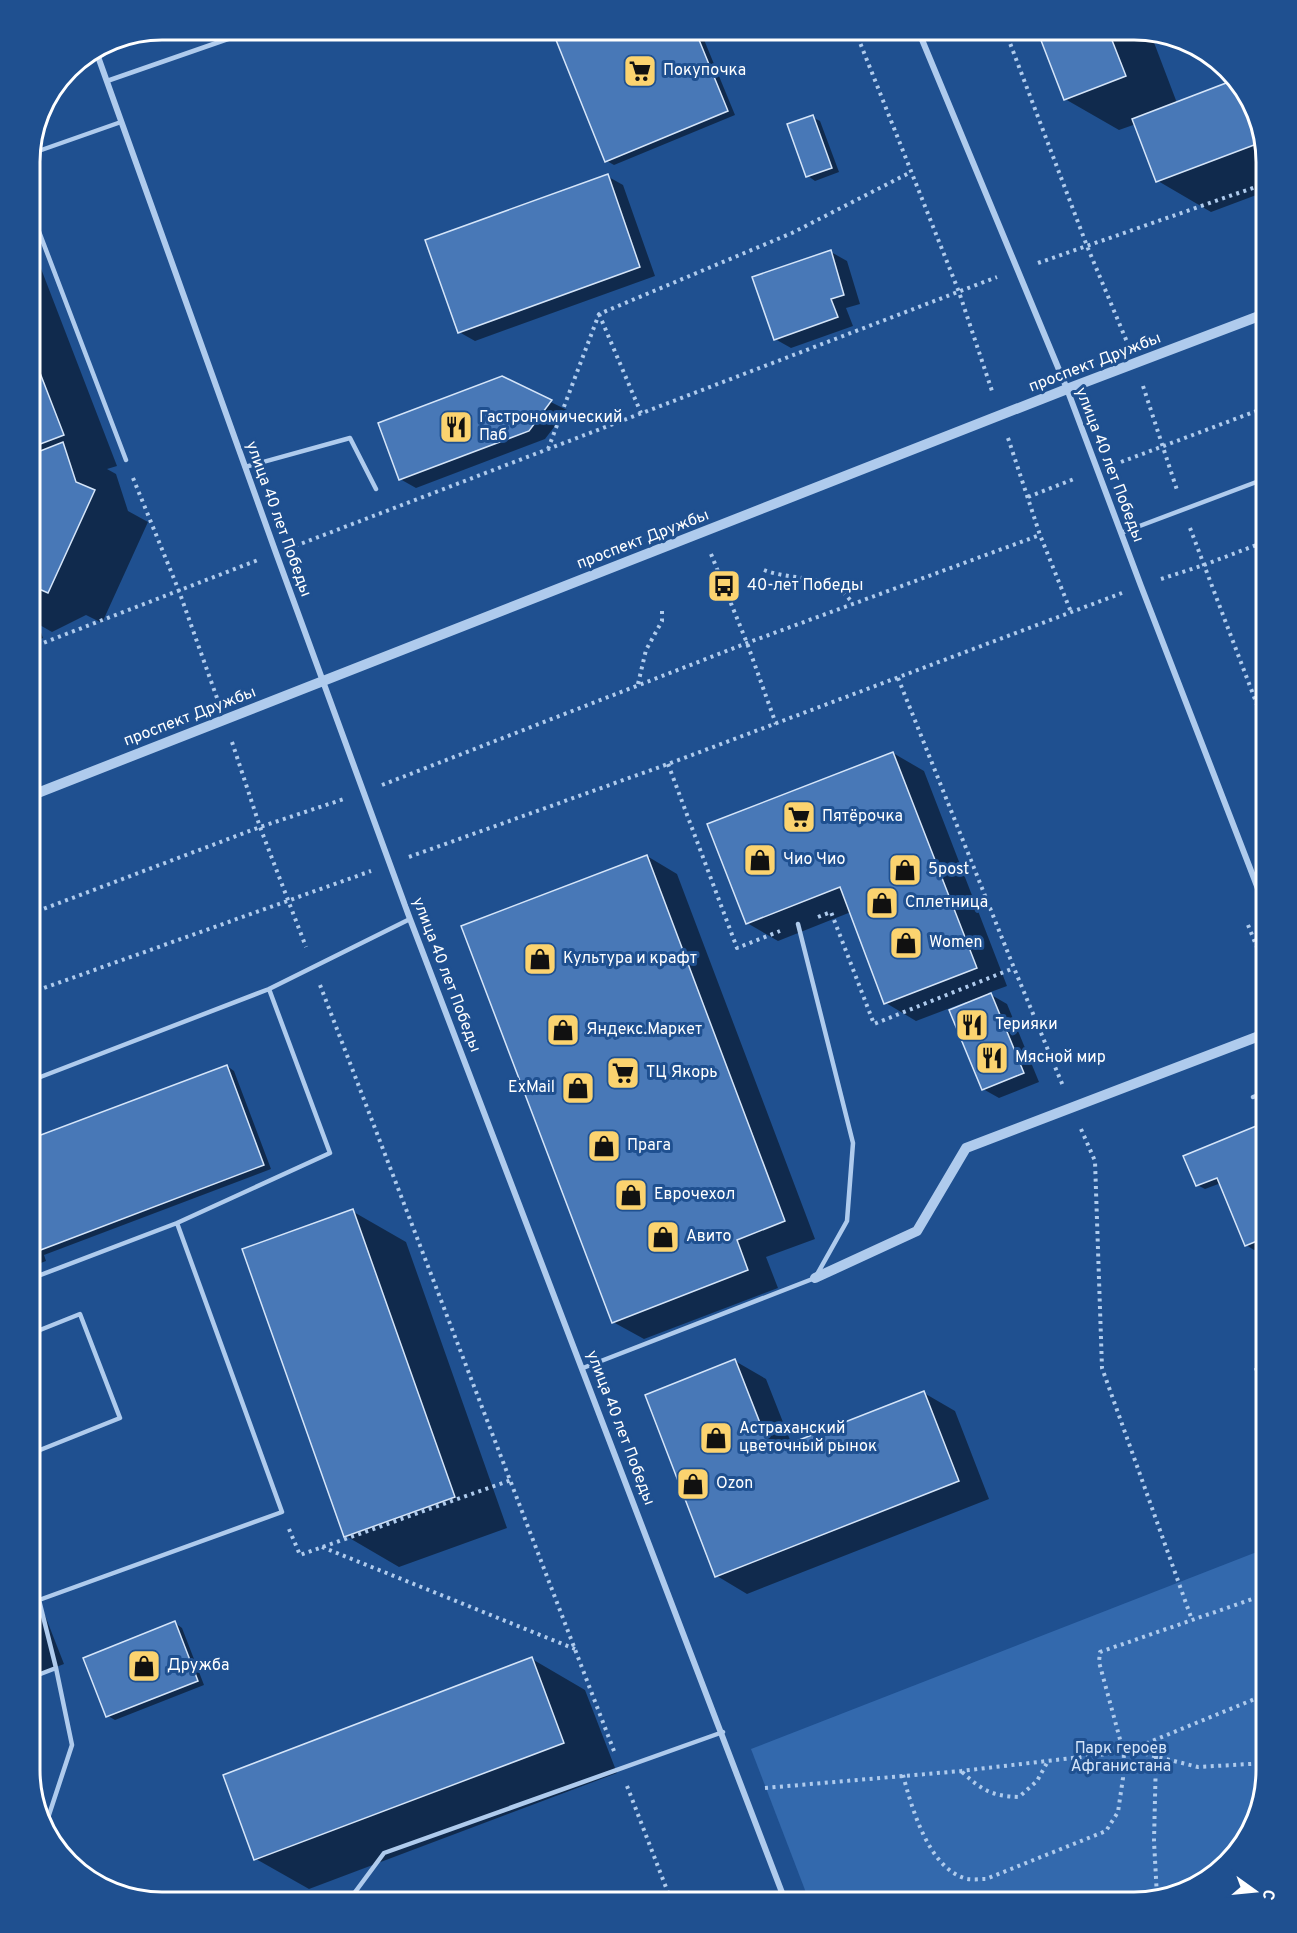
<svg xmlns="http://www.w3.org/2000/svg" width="1297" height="1933" font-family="Overpass,sans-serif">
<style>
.green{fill:#3369ad}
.shadow{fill:#0007}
.building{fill:#4878b7;stroke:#d5e5f9;stroke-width:1.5}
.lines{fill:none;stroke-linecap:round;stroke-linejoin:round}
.path{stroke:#afcbed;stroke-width:4;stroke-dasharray:3 4.5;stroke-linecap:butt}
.service{stroke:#afcbed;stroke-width:4.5}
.minor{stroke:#afcbed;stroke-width:6}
.tertiary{stroke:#afcbed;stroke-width:10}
.labels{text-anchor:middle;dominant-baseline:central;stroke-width:6;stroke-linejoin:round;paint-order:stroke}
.poi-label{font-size:16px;fill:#fff;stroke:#1f5090;text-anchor:start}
.street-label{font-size:16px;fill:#fff;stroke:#1f5090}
.park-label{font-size:16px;fill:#d5e5f9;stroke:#1f5090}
.rim{fill:none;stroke:#fff;stroke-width:3}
</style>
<rect width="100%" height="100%" fill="#1f5090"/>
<path class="green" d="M 1267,1548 L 1267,1771 L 1249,1837 L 1201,1885 L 1135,1903 L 810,1903 L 751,1749 Z"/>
<path class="shadow" d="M 554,30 L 700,30 L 735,115 L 614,165 L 607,161 Z
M 1039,30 L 1143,30 L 1150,32 L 1177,103 L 1235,81 L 1249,96 L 1267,162 L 1267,191 L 1211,212 L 1158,181 L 1136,124 L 1119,130 L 1065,99 Z
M 812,117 L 820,121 L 839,172 L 815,181 L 808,176 L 789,125 Z
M 607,176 L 623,185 L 655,276 L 475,341 L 459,332 Z
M 30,240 L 117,466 L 107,469 L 116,474 L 128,511 L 148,522 L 102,623 L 86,615 L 52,632 L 38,624 L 43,638 L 30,643 Z
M 831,252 L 847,261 L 860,304 L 846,308 L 853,326 L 791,348 L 775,339 Z
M 502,378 L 567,410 L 545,439 L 416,488 L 400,479 Z
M 893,753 L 924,771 L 1007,986 L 988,993 L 1007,1004 L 1039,1082 L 999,1098 L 983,1089 L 966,1002 L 916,1021 L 886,1003 L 851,912 L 778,941 L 747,923 Z
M 647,856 L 677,874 L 815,1239 L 766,1257 L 778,1288 L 644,1339 L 613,1322 Z
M 227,1066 L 234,1071 L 271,1169 L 44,1255 L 46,1261 L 30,1267 L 30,1141 Z
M 1260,1125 L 1267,1129 L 1267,1166 L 1265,1167 L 1267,1173 L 1267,1244 L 1254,1250 L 1246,1245 L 1221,1183 L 1205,1189 L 1197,1185 Z
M 352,1211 L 406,1242 L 507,1528 L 399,1567 L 346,1536 Z
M 1267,1331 L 1267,1345 L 1262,1333 Z
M 735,1361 L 766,1379 L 792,1445 L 924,1393 L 955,1411 L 989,1499 L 747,1594 L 717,1576 Z
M 30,1577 L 64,1664 L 30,1677 Z
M 175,1623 L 182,1628 L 204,1685 L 115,1720 L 108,1716 Z
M 532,1659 L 585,1690 L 617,1773 L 309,1889 L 256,1859 Z"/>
<path class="building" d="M 552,30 L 695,30 L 728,111 L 605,162 Z
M 1037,30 L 1108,30 L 1126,76 L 1064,100 Z
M 1234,80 L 1249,96 L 1262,142 L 1156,182 L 1132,119 Z
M 813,115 L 832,168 L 806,177 L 787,124 Z
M 608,174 L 640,267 L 458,333 L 425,240 Z
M 831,250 L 844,295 L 831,299 L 838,317 L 774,340 L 752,277 Z
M 30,347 L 64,435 L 30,448 Z
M 502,376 L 552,400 L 529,431 L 399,480 L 378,423 Z
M 63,442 L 76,482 L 95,490 L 48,593 L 30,585 L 30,455 Z
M 893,752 L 977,968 L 884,1004 L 840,887 L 746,924 L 707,824 Z
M 647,855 L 785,1221 L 737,1240 L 748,1270 L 612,1323 L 461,926 Z
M 991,993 L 1024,1073 L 982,1090 L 949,1010 Z
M 227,1065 L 264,1165 L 38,1251 L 40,1257 L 30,1261 L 30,1139 Z
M 1261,1124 L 1267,1139 L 1267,1159 L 1258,1163 L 1267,1185 L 1267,1237 L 1245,1246 L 1217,1178 L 1196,1186 L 1183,1156 Z
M 353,1209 L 455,1497 L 344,1537 L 242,1249 Z
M 735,1359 L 771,1451 L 924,1391 L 959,1481 L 715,1577 L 645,1395 Z
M 1267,1365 L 1267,1401 L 1255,1369 Z
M 175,1621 L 198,1681 L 106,1717 L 83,1658 Z
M 532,1657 L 564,1743 L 254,1860 L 223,1775 Z"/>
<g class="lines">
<path class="path" d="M 855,30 L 959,292 L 993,394
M 1005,30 L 1087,246 L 1127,342
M 1038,263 L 1267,183
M 599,314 L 641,413
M 1143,386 L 1177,490
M 1008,438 L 1040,535 L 1071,612
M 548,449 L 599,314 L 792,233 L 911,172
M 1121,462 L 1267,407
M 133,478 L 179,591 L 217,698
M 1028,497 L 1074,479
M 1190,528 L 1267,731
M 295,546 L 997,277
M 711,554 L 747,643 L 776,724
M 764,570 C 787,579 818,576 839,589 C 844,592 849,599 853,603
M 1161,579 L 1204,565 L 1267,541
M 30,648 L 258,560
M 898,678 L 1014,968 L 1063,1086
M 638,684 L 646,650 L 662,621 L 662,609
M 232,742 L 260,827 L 306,947
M 668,764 L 737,948 L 780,931
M 382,785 L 747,643 L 1040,535
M 409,857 L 668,764 L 1122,593
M 30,914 L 260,827 L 344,799
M 818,917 L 831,912 L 874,1024 L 1014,968
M 1248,925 L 1267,972
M 320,985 L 614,1751
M 30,993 L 371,871
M 1081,1129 L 1095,1161 L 1102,1368 L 1192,1620
M 289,1529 L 300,1555 L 511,1480
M 322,1547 L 575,1649
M 1267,1694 L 1130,1750 L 1131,1748 L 1121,1743 L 1099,1662 L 1100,1652 L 1267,1594
M 1156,1756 L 1154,1841 L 1157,1897
M 962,1772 C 982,1790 991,1796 1019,1797 L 1037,1781 L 1048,1761
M 903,1775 C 912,1809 929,1869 967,1879 C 973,1880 980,1879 986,1879 L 1106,1831 L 1118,1812 L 1123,1778 L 1124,1752
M 627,1786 L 672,1903
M 765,1788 L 961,1771 L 1124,1752 L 1130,1750 L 1198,1767 L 1267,1763"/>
<path class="service" d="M 107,81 L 248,32
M 30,154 L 121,122
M 30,208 L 126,460
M 245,467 L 350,438 L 376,489
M 1121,533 L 1267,478
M 30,1081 L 269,989 L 410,919
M 1253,1097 L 1267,1092
M 30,1279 L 177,1223 L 330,1153 L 269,989
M 583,1368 L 815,1278 L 847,1221 L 853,1143 L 798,924
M 30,1454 L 120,1418 L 80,1314 L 30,1334
M 30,1576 L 39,1600 L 56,1668 L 72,1745 L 45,1827
M 39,1600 L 282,1512 L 177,1223
M 30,1678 L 56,1668
M 347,1903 L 384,1853 L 723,1732"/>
<path class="minor" d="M 918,30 L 1067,389 L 1141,586 L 1267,912
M 96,51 L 276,553 L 410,919 L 786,1903"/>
<path class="tertiary" d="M 30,796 L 1067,389 L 1267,313
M 815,1278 L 917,1231 L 966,1148 L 1267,1033"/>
</g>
<defs>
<g id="supermarket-square" transform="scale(1.725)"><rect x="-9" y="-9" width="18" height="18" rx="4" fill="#fbd36f" stroke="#1f5090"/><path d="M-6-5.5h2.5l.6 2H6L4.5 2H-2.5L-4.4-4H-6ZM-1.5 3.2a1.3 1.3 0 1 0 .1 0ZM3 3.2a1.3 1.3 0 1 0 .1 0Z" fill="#111"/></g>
<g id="restaurant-square" transform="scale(1.725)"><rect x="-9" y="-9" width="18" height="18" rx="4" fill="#fbd36f" stroke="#1f5090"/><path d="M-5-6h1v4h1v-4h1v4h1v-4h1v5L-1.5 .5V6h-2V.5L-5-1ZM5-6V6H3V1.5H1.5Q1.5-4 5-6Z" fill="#111"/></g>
<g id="bus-square" transform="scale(1.725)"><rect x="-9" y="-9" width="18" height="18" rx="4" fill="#fbd36f" stroke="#1f5090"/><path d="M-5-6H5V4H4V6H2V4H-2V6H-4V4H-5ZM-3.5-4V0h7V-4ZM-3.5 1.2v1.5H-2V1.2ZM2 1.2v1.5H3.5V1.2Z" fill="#111"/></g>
<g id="shop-square" transform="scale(1.725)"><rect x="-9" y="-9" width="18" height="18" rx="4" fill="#fbd36f" stroke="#1f5090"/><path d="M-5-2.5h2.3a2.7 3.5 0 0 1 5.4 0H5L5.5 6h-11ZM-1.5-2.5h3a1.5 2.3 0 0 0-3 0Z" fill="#111"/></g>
</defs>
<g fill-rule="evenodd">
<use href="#supermarket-square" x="640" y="71"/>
<use href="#restaurant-square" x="456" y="427"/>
<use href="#bus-square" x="724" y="586"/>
<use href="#supermarket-square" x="799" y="817"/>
<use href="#shop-square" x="760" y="860"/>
<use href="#shop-square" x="905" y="870"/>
<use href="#shop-square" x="882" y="903"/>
<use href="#shop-square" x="906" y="943"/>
<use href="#shop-square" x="540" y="959"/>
<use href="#restaurant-square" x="972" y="1025"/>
<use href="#shop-square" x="563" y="1030"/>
<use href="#restaurant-square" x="992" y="1058"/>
<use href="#supermarket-square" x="623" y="1073"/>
<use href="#shop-square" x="578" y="1088"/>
<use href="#shop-square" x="604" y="1146"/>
<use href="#shop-square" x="631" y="1195"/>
<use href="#shop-square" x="663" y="1237"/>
<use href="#shop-square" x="716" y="1438"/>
<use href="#shop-square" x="693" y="1484"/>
<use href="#shop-square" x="144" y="1666"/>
</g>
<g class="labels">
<g class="poi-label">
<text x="663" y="71">Покупочка</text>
<text x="479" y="418">Гастрономический<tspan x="479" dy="18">Паб</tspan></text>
<text x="747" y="586">40-лет Победы</text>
<text x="822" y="817">Пятёрочка</text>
<text x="783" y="860">Чио Чио</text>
<text x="928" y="870">5post</text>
<text x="905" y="903">Сплетница</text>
<text x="929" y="943">Women</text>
<text x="563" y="959">Культура и крафт</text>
<text x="995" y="1025">Терияки</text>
<text x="586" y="1030">Яндекс.Маркет</text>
<text x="1015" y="1058">Мясной мир</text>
<text x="646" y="1073">ТЦ Якорь</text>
<text x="555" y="1088" text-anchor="end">ExMail</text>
<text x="627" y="1146">Прага</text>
<text x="654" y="1195">Еврочехол</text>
<text x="686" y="1237">Авито</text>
<text x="739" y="1429">Астраханский<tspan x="739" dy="18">цветочный рынок</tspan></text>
<text x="716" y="1484">Ozon</text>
<text x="167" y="1666">Дружба</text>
</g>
<g class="street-label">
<text transform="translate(1095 363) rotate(-21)">проспект Дружбы</text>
<text transform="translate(1109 465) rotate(69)">улица 40 лет Победы</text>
<text transform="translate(278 519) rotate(70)">улица 40 лет Победы</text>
<text transform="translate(643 540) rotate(-21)">проспект Дружбы</text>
<text transform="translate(190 717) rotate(-21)">проспект Дружбы</text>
<text transform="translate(446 975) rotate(69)">улица 40 лет Победы</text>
<text transform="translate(620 1428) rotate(69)">улица 40 лет Победы</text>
</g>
<g class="park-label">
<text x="1121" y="1749">Парк героев<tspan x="1121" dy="18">Афганистана</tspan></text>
</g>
</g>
<path d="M0 0H1297V1933H0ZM162 40H1134A122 122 0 0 1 1256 162V1770A122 122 0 0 1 1134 1892H162A122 122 0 0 1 40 1770V162A122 122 0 0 1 162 40Z" fill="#1f5090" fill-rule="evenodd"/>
<path class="rim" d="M162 40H1134A122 122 0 0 1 1256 162V1770A122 122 0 0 1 1134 1892H162A122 122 0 0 1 40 1770V162A122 122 0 0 1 162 40Z"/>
<g transform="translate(1255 1891) rotate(105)" stroke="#1f5090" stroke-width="4.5" paint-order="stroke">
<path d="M0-4.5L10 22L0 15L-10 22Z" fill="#ffffff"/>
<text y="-9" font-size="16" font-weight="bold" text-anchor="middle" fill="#ffffff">С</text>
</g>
</svg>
